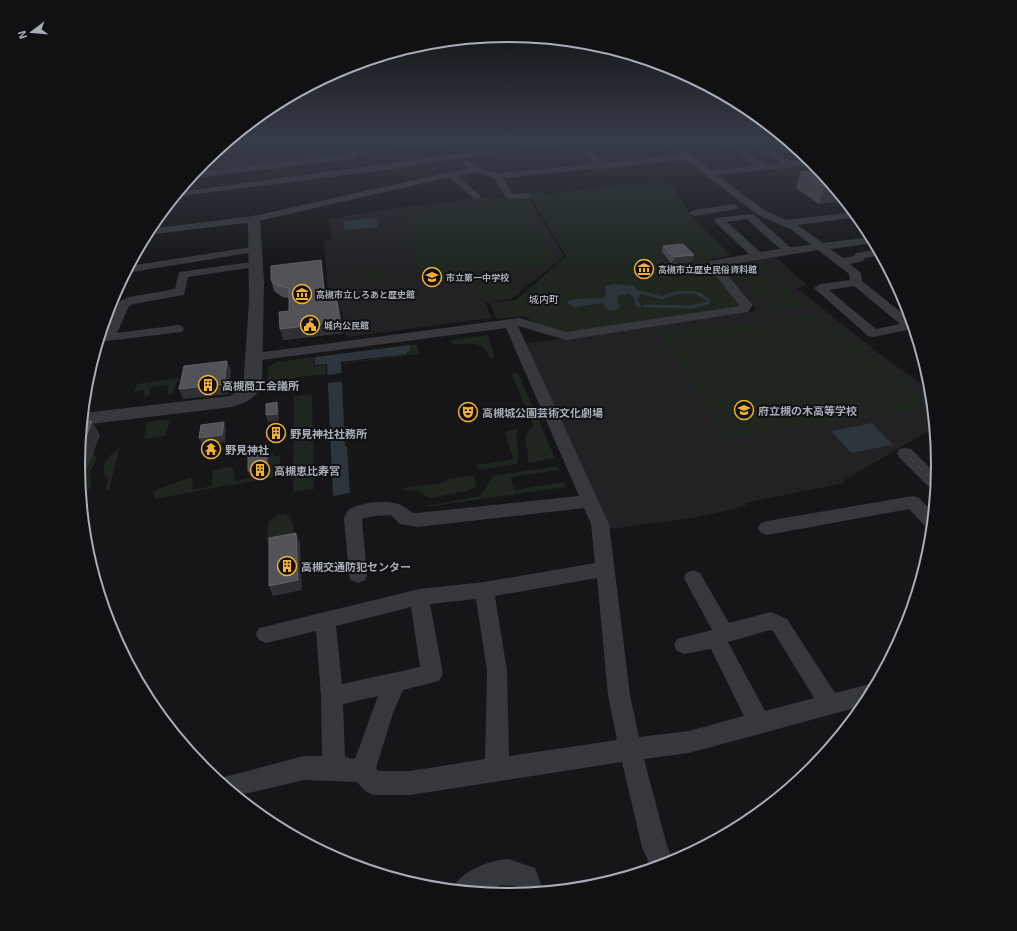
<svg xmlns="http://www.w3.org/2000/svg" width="1017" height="931" font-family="'Exo 2','Noto Sans JP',sans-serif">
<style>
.built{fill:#222225}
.green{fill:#1e261f}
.water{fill:#2c353c}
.pier{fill:#161618}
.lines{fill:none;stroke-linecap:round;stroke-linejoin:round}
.stream{stroke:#2c353c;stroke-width:3}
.minor{fill:#37383d;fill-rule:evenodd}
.tertiary{fill:#37383d;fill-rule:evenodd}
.wall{fill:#47494d}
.shaded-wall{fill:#2f3033}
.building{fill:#525359;stroke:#5f6168}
.labels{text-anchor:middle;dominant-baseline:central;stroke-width:4;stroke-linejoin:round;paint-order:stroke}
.far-poi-label{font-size:9px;font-weight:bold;fill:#a8adb8;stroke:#111113;text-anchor:start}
.far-neighbourhood-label{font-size:10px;fill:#c9ccd4;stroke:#111113}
.poi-label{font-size:11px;font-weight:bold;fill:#a8adb8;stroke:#111113;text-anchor:start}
.rim{fill:none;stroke:#a8adb8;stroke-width:2}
</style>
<rect width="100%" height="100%" fill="#161618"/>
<path class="built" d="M 231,139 L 350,139 L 354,150 L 350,155 L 206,173 L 206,159 Z
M 489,197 L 490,199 L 528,197 L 564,256 L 512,299 L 485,303 L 492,318 L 346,337 L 342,310 L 329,311 L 324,241 L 332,240 L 329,219 L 395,208 Z
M 775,257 L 806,284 L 805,286 L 797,288 L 877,352 L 932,392 L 935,427 L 843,481 L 844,483 L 745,503 L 746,506 L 693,518 L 610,529 L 523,344 L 755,311 L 754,305 L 719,265 Z"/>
<path class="green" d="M 260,139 L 346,139 L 349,151 L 322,154 L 320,147 L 268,152 L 267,147 L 261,146 Z
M 667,183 L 676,191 L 690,214 L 731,256 L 713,259 L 710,267 L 741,303 L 739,309 L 565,333 L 550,331 L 524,316 L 496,319 L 490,303 L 516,300 L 566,256 L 528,194 L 543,191 L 545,194 L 629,184 Z
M 522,200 L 557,257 L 539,269 L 425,283 L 403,213 Z
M 761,262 L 771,271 L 739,275 L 730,266 Z
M 378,269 L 380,282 L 364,283 L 362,271 Z
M 772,273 L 782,283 L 750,287 L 741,277 Z
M 506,275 L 510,284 L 477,288 L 473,279 Z
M 511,285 L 514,293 L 481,298 L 477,289 Z
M 784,285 L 795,295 L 762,299 L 752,289 Z
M 796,296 L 807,307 L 774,311 L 763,301 Z
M 818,316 L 933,404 L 933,408 L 726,439 L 658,333 Z
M 488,335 L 495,358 L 490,359 C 484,340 469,343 453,345 L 451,340 Z
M 417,344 L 419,354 L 343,364 L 343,363 L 408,354 L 408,352 L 412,351 L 411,345 Z
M 314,357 L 314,366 L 326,365 L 326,374 L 267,381 L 268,367 L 277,362 Z
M 514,372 L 518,373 L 555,458 L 527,463 C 532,448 517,439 533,427 L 533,424 L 527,406 L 523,402 L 512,375 Z
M 179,377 L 172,394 L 167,394 L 169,385 L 151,387 L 149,395 L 144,396 L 144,390 L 134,392 L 137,384 Z
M 312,394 L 314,489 L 293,492 L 294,396 Z
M 170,419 L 165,436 L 144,439 L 147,422 Z
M 519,428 C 512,439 522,452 517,464 L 479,470 L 477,465 L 513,459 L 505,432 Z
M 120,447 L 109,490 L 105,490 L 108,478 L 104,474 C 102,462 111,454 120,447 Z
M 269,453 L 273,453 L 274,456 L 280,456 L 280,476 L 154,499 L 154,491 L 190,477 L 193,480 L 192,490 L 212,486 L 213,471 L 225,467 L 233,468 L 235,481 L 270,474 L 269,457 L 267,455 Z
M 93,454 L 97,458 L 89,475 C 95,484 89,492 81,497 L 81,491 Z
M 558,466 L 559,470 L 511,477 L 514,490 L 564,482 L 566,487 L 433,506 L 423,505 L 433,505 L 480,496 L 493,476 Z
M 473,475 L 474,479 L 475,479 L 476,486 L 468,491 L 429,498 L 418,491 L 403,490 L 403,488 L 447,482 L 447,479 Z
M 285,514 L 291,518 L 294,528 L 291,540 L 270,546 L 266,540 L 269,521 L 277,515 Z"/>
<path class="water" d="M 376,218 L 378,227 L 345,230 L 343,221 Z
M 616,284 L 633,286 L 642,293 L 637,300 L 642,308 L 637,307 L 633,297 L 629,294 L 618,296 L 617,300 L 620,307 L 616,310 L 608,310 L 603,303 L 576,307 L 576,308 L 567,303 L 568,301 L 574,299 L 603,298 L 606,294 L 605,286 Z
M 410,345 L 411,351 L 407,352 L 407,354 L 341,362 L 345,446 L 347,446 L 350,493 L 333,496 L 327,364 L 315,365 L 315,357 Z
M 872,423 L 893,445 L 851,453 L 831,431 Z"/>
<path class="pier" d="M 343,373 L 344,381 L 327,383 L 327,375 Z"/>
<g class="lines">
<path class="stream" d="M 641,292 L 662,298 L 675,293 L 693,292 L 701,295 L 708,300 L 708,303 L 691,307 L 645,306"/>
<path class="minor" d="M 450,139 L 464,139 L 431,147 L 358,153 L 357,158 L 354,159 L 202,177 L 198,174 L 198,168 L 204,161 L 207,163 L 207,171 L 350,154 L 351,149 L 354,148 L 431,143 Z
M 569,139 L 591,139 L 587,141 L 494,153 L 377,171 L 174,197 L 179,192 Z
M 660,139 L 669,139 L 711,170 L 755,166 L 721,143 L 704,144 L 695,139 L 736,139 L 730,142 L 765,164 L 781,163 L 744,139 C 768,139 777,163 802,161 L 769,139 C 785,139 807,153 817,166 L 810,165 L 717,175 L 766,211 L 786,220 L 855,212 L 859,217 L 797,225 L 823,243 L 872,237 L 875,243 L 830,249 L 843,258 L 854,256 L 856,253 L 879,249 L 882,255 L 865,258 L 863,261 L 850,264 L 861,273 L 862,281 L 913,322 L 916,334 L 908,330 L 873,337 L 868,336 L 814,288 L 820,284 L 850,280 L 849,274 L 818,250 L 720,266 L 753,305 L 748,312 L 566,340 L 518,326 L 609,524 L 630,695 L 639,737 L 689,731 L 744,716 L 711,649 L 684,654 L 677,651 L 674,645 L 677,639 L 712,630 L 684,578 L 686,573 L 693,570 L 700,573 L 729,623 L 771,612 L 787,619 L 835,693 L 873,683 L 877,684 L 866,705 L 689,753 L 644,759 L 667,846 L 674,863 L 652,870 L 642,847 L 622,762 L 410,795 L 373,795 L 365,791 L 357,782 L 304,780 L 236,796 L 217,779 L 304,756 L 322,756 L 321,696 L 316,631 L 266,643 L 259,640 L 256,634 L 259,628 L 419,589 L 484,582 L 595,563 L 591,524 L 584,508 L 417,527 L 400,524 L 391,515 L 373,516 L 362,519 L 367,575 L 365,580 L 358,583 L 351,580 L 349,575 L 344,518 L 348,510 C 362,502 385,499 401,505 C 408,508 409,513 417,513 L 579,496 L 506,328 L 254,361 L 249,360 L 247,357 L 249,354 L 520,318 L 566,332 L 740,306 L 708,266 L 711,261 L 749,254 L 715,222 L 714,220 L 715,218 L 753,214 L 790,247 L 811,245 L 792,230 L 758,215 L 686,160 L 607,168 L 603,170 L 599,168 L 503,178 L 513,194 L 531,193 L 531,197 L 528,198 L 507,199 L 494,178 L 475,172 L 458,176 L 480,195 L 480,199 L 474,199 L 450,177 L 254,222 L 146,235 L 149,229 L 254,216 L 468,168 L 463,163 L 467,160 L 484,170 L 497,173 L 594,164 L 584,153 L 588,150 L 604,163 L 680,155 ZM 747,219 L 780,249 L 760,252 L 727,222 ZM 854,286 L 900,324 L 876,329 L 829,290 ZM 597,578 L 608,695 L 617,740 L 509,756 L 507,671 L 495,596 ZM 476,599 L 487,671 L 485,759 L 410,771 L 378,771 L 376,768 L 393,713 L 403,690 L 439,681 L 443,674 L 430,604 ZM 411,607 L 420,667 L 342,684 L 336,626 ZM 770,630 L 773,631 L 814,698 L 765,711 L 728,642 ZM 378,696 L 355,759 L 345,757 L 343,704 Z
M 734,204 L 739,207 L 737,209 L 694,216 L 689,213 L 694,210 Z
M 257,246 L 261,247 L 262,249 L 261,251 L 126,273 L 129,266 Z
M 257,261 L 261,262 L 263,264 L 261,266 L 188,277 L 184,295 L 133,304 L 129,306 L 117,333 L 178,325 L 182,326 L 184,329 L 182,332 L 98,342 L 120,301 L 129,297 L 175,289 L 179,272 Z
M 905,448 L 911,449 L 938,476 L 937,491 L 931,489 L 899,457 L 897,453 L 899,449 Z
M 913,496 L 919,498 L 934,513 L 933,530 L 927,528 L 909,509 L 767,535 L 761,533 L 758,528 L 761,523 L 767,521 Z
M 508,859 L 535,868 L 544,893 L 518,895 L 516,886 L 500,885 L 484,894 L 452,890 C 459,872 489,860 508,859 Z"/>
<path class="tertiary" d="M 254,215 L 260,219 L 264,281 L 262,384 C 256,398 246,403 232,407 L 82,425 L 83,413 L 230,396 L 243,388 L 249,302 L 248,219 Z"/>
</g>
<path class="wall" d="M 820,169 L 843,201 L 819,204 L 796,188 L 801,172 Z
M 663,246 L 694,255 L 692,261 L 672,264 L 662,252 Z
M 323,271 L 326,302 L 340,312 L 343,333 L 283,340 L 289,311 L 289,298 L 282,297 L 274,291 L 271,280 Z"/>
<path class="shaded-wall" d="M 834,186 L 843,198 L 843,201 L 819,204 L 824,188 Z
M 694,255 L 692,261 L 672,264 L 674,257 Z
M 321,260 L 323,271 L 328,314 L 325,302 Z
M 337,301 L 340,312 L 343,333 L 283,340 L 280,329 Z
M 227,361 L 231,371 L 228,394 L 183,399 L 179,389 Z
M 277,402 L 279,409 L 279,421 L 268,422 L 266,415 Z
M 92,421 L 100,435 L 80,489 L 78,465 L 79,455 Z
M 224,422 L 226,429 L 225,442 L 202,445 L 199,438 Z
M 266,449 L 269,456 L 269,474 L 251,478 L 248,471 Z
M 296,533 L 300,543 L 302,590 L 273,596 L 269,586 Z"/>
<path class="building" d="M 820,169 L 834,186 L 824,188 L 801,172 Z
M 683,244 L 694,255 L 674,257 L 663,246 Z
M 321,260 L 325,302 L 337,301 L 340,322 L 280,329 L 279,312 L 289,311 L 289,288 L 278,286 L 271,280 L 271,266 Z
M 227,361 L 224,384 L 179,389 L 184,366 Z
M 277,402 L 277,414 L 266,415 L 266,404 Z
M 92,421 L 79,455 L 82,422 Z
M 224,422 L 222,435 L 199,438 L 201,425 Z
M 266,449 L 267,467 L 248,471 L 248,454 Z
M 296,533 L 298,580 L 269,586 L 269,538 Z"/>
<linearGradient id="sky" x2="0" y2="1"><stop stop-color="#0c0c0d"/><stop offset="0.52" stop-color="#363c48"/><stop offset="1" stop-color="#363c48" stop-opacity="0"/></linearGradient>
<rect width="1017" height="269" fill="url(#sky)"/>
<defs>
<g id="museum-ring" transform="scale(1)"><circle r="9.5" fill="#111113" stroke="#f2b134" stroke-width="1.5"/><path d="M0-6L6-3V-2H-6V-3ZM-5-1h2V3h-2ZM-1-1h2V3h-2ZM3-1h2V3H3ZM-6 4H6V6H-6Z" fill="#f2b134"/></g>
<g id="school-ring" transform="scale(1)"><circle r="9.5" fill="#111113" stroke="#f2b134" stroke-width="1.5"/><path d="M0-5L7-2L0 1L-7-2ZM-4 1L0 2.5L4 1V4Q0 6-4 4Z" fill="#f2b134"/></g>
<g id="civic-ring" transform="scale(1)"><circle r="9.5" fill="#111113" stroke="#f2b134" stroke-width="1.5"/><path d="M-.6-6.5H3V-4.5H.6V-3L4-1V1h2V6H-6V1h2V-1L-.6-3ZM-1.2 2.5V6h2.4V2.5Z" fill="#f2b134"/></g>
<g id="building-ring" transform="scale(1)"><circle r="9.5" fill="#111113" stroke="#f2b134" stroke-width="1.5"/><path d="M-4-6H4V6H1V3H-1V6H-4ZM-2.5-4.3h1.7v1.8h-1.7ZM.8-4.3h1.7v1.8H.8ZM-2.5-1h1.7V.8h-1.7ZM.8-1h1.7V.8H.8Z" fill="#f2b134"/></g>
<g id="theatre-ring" transform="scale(1)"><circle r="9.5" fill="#111113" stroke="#f2b134" stroke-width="1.5"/><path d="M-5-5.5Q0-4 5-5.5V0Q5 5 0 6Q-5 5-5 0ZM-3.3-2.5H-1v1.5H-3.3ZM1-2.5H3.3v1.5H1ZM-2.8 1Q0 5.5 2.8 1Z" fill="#f2b134"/></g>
<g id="temple-ring" transform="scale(1)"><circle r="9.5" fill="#111113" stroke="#f2b134" stroke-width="1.5"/><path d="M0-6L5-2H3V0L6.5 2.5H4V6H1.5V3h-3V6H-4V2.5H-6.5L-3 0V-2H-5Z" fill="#f2b134"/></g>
</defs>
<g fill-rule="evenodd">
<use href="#museum-ring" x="644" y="269"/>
<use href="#school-ring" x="432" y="277"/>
<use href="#museum-ring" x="302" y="294"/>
<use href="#civic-ring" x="310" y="325"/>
<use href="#building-ring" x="208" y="385"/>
<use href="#school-ring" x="744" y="410"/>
<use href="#theatre-ring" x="468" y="412"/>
<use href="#building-ring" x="276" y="433"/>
<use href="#temple-ring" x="211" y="449"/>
<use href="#building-ring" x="260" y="470"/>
<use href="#building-ring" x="287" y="566"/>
</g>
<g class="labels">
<g class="far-poi-label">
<text x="658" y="269">高槻市立歴史民俗資料館</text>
<text x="446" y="277">市立第一中学校</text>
<text x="316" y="294">高槻市立しろあと歴史館</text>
<text x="324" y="325">城内公民館</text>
</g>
<g class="far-neighbourhood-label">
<text x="544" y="299">城内町</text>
</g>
<g class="poi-label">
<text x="222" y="385">高槻商工会議所</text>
<text x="758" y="410">府立槻の木高等学校</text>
<text x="482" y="412">高槻城公園芸術文化劇場</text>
<text x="290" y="433">野見神社社務所</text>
<text x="225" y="449">野見神社</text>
<text x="274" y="470">高槻恵比寿宮</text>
<text x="301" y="566">高槻交通防犯センター</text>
</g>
</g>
<path d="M0 0H1017V931H0ZM85 465a423 423 0 1 1 846 0a423 423 0 1 1-846 0Z" fill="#111113" fill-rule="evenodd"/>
<path class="rim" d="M85 465a423 423 0 1 1 846 0a423 423 0 1 1-846 0Z"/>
<g transform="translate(32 32) rotate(254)" stroke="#111113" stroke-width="3" paint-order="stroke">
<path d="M0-3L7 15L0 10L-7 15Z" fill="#a8adb8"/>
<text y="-6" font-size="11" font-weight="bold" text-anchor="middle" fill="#a8adb8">N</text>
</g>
</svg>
